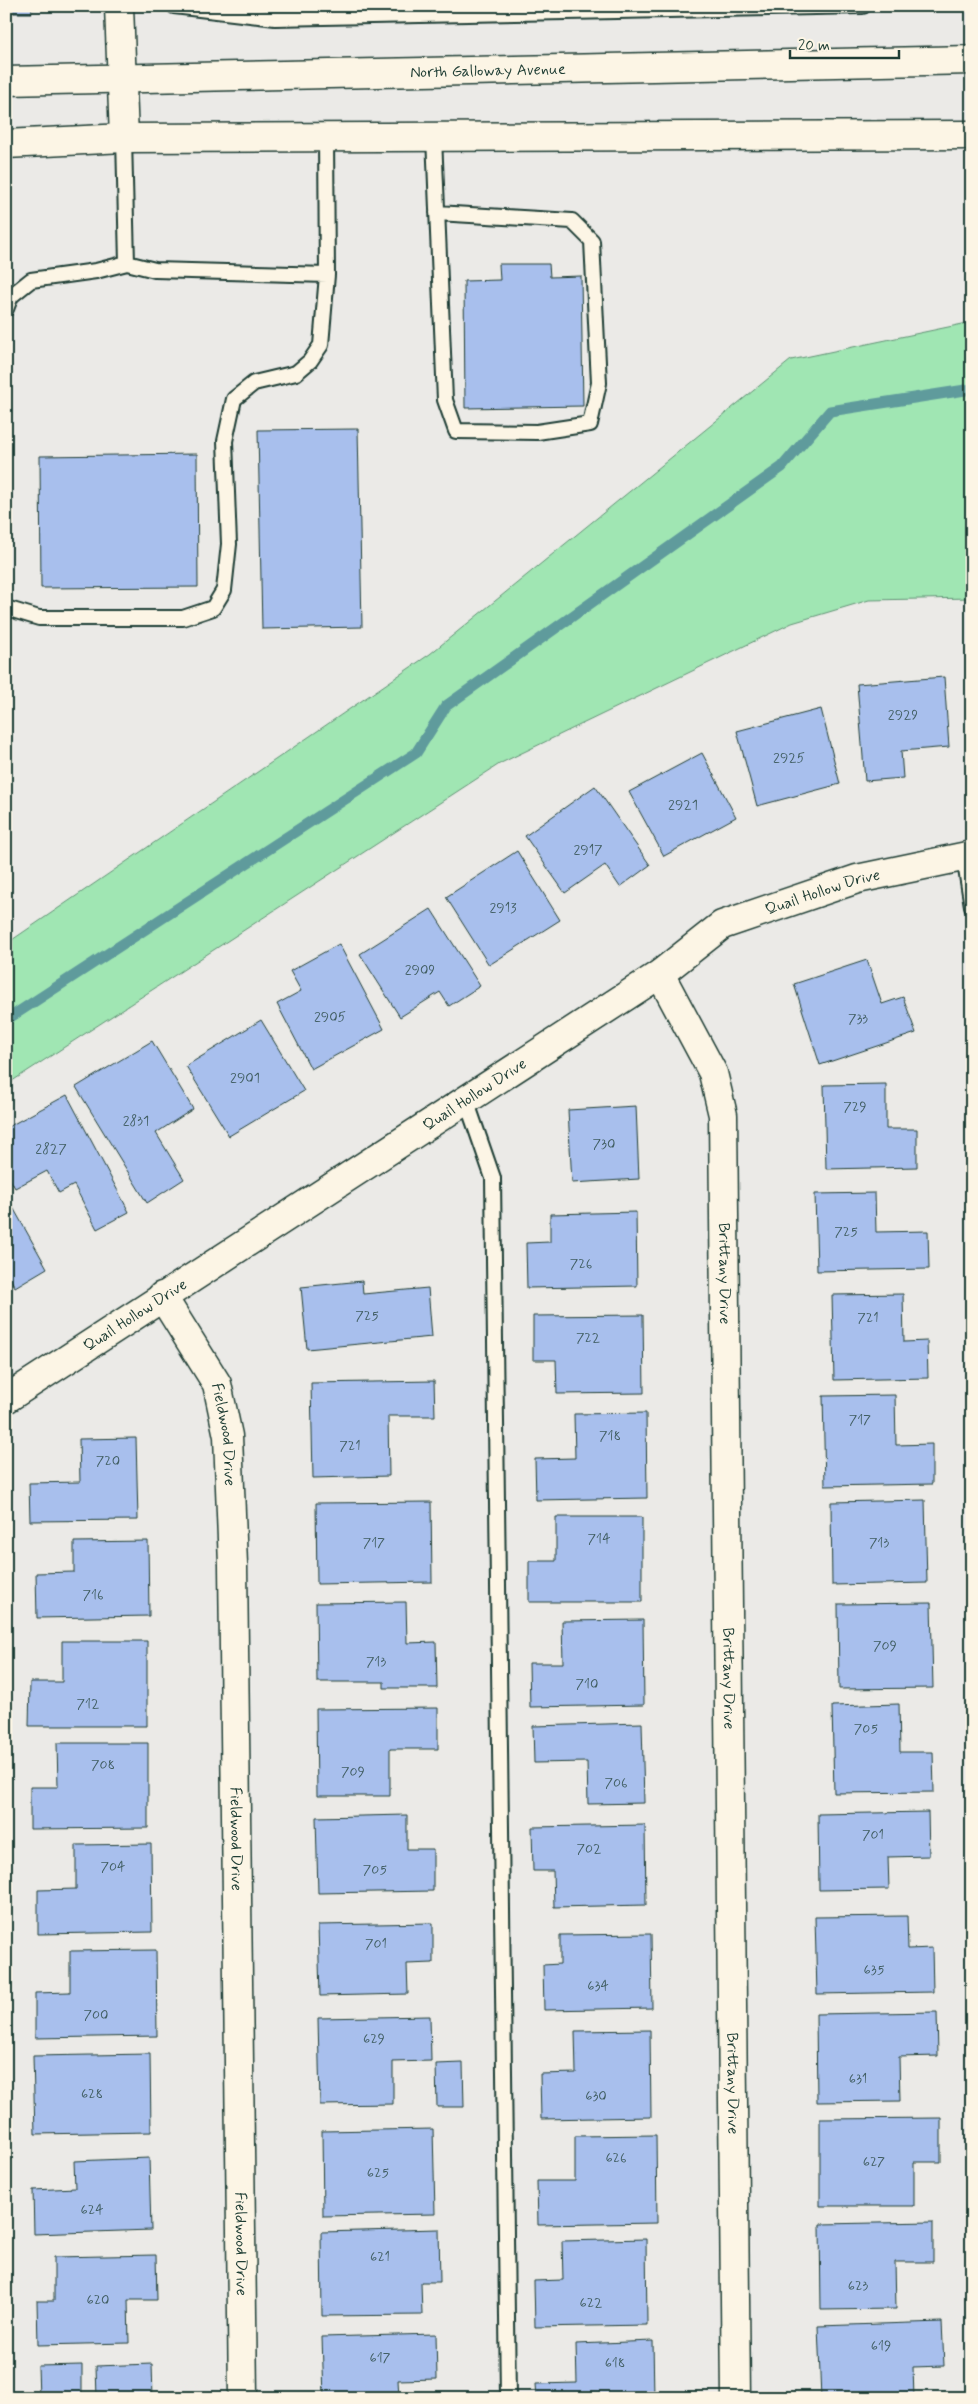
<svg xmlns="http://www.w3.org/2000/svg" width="978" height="2404" font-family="Mynerve,sans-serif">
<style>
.green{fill:#a0e6b3;stroke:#609274}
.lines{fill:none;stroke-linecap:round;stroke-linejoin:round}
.stream{stroke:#5f9b9c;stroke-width:11}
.building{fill:#a8bfed;stroke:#1f3d34}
.service-casing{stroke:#1f3d34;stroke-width:18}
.minor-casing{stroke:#1f3d34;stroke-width:31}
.secondary-casing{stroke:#1f3d34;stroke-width:31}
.service{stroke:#fcf5e5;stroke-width:14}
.minor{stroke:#fcf5e5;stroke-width:28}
.secondary{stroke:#fcf5e5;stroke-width:28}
.labels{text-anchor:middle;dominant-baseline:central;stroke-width:4;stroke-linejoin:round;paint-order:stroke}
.number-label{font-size:14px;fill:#415e62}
.street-label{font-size:16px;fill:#1f3d34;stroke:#fcf5e5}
</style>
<rect width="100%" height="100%" fill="#ebeae7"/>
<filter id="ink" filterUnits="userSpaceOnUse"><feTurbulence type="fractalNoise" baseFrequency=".02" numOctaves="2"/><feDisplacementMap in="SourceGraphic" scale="10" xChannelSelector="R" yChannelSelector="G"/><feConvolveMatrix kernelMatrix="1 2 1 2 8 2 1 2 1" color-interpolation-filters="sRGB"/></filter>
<g filter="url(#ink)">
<path class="green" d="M 972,322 L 972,598 L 869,600 L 792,623 L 501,763 L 6,1085 L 6,944 L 430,654 L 791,360 Z"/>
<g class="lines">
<path class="stream" d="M 6,1020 L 416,753 L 446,706 L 782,467 L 830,411 L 972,389"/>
</g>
<path class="building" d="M 6,6 L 31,6 L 32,13 L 6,13 Z
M 499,264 L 549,264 L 550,277 L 581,276 L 583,406 L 465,408 L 464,281 L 500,280 Z
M 358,429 L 362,627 L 262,629 L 258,430 Z
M 197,454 L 198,587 L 41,588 L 40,456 Z
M 944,677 L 949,747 L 901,751 L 903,778 L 865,781 L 857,684 Z
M 821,709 L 840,784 L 757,806 L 737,731 Z
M 702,753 L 736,817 L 664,856 L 629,792 Z
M 595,786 L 650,865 L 620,887 L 605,865 L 565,893 L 525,836 Z
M 517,851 L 560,920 L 489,965 L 446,897 Z
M 431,909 L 480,986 L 449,1006 L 440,992 L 400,1017 L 360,954 Z
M 339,944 L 384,1029 L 311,1069 L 277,1004 L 301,991 L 290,971 Z
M 867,960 L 882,1004 L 903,997 L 916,1033 L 820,1065 L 794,984 Z
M 261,1020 L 304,1091 L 229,1136 L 186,1066 Z
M 152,1041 L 193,1109 L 156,1133 L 184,1179 L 147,1203 L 76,1087 Z
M 886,1084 L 886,1129 L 917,1129 L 917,1167 L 826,1169 L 824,1085 Z
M 67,1095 L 129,1212 L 97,1229 L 74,1185 L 59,1193 L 47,1171 L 15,1188 L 6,1172 L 6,1128 Z
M 636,1106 L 639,1179 L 572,1183 L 568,1110 Z
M 875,1193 L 876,1232 L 928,1231 L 929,1269 L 817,1271 L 815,1194 Z
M 6,1195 L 47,1268 L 15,1287 L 6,1271 Z
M 636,1212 L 637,1286 L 527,1288 L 526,1243 L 550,1242 L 550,1214 Z
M 362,1281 L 363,1294 L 428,1288 L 432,1337 L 307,1349 L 301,1287 Z
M 903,1294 L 904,1342 L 927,1341 L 928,1378 L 834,1380 L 832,1295 Z
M 643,1315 L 644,1393 L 557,1394 L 556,1360 L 533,1360 L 533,1316 Z
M 434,1381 L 435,1416 L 388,1416 L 389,1476 L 313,1478 L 311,1383 Z
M 895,1395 L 896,1445 L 932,1444 L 932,1484 L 825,1486 L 823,1396 Z
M 646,1413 L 647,1498 L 536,1500 L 535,1459 L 575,1458 L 574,1414 Z
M 136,1438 L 138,1520 L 30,1521 L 29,1483 L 80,1482 L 79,1439 Z
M 925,1500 L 927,1583 L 832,1585 L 831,1502 Z
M 431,1502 L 432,1582 L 317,1584 L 316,1503 Z
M 556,1517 L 642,1517 L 642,1602 L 529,1602 L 529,1561 L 556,1561 Z
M 148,1541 L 149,1616 L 37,1618 L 36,1573 L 74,1572 L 74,1542 Z
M 406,1602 L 407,1643 L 436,1642 L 437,1688 L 384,1688 L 384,1682 L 317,1682 L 316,1603 Z
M 931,1603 L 933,1688 L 839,1689 L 838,1604 Z
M 643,1620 L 644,1705 L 530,1707 L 529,1663 L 563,1663 L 562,1621 Z
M 62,1641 L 147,1641 L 147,1726 L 29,1726 L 30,1682 L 62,1682 Z
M 899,1704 L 900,1752 L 933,1752 L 934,1792 L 834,1793 L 832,1706 Z
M 438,1708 L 438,1749 L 390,1749 L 390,1796 L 317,1796 L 316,1709 Z
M 642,1723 L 644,1803 L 588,1804 L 587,1762 L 534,1763 L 533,1726 Z
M 57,1743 L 148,1743 L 148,1828 L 30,1829 L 30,1787 L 58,1787 Z
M 928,1812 L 929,1856 L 888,1857 L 889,1889 L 819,1890 L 818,1814 Z
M 407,1815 L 407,1849 L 433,1849 L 433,1891 L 318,1893 L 316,1817 Z
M 645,1825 L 646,1905 L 554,1907 L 553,1871 L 533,1871 L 532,1827 Z
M 151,1844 L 152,1932 L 38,1934 L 38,1890 L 76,1889 L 76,1845 Z
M 907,1916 L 908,1949 L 932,1948 L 933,1992 L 817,1994 L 815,1917 Z
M 433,1923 L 433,1963 L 407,1964 L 408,1994 L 320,1996 L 318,1925 Z
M 651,1934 L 652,2008 L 544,2010 L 543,1965 L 560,1964 L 560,1935 Z
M 156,1950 L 157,2036 L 35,2038 L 35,1993 L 70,1992 L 70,1951 Z
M 937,2012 L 938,2056 L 899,2057 L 900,2101 L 817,2102 L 816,2014 Z
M 430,2016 L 431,2061 L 393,2062 L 393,2104 L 320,2105 L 318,2018 Z
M 650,2030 L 651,2117 L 541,2119 L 540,2074 L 576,2073 L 575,2031 Z
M 150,2054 L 151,2132 L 35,2134 L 33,2056 Z
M 463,2063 L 464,2107 L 437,2107 L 436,2064 Z
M 941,2118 L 941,2162 L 914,2162 L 914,2206 L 820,2206 L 820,2119 Z
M 433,2129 L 435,2214 L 323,2216 L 322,2131 Z
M 656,2135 L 657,2223 L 538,2225 L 537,2181 L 575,2181 L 575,2136 Z
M 149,2158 L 151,2230 L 34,2234 L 33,2190 L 75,2188 L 74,2161 Z
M 933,2222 L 933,2262 L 895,2262 L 896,2309 L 821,2310 L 820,2224 Z
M 439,2229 L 440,2282 L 421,2282 L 422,2315 L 322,2316 L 321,2232 Z
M 646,2239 L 647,2325 L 535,2327 L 534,2281 L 563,2280 L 562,2241 Z
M 156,2255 L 157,2300 L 128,2300 L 129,2343 L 38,2345 L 37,2301 L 54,2301 L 54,2257 Z
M 942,2322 L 944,2366 L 913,2367 L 914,2398 L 821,2398 L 818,2326 Z
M 436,2334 L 437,2379 L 398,2380 L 399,2398 L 324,2398 L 322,2337 Z
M 653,2341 L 654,2398 L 537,2398 L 536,2384 L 577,2383 L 576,2344 Z
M 152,2364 L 153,2398 L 97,2398 L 96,2366 Z
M 82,2365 L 82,2398 L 39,2398 L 38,2366 Z"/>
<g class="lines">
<g class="service-casing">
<path id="service" d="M 174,6 L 275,18 L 863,6
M 326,137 L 327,275
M 434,137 L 445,400 L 456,431 L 537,432 L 590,424 L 599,383 L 592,241 L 572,221 L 437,213
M 6,309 L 11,296 L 31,280 L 96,271 L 127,263
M 6,608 L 39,618 L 183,618 L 213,608 L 224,590 L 229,544 L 225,441 L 234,399 L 254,383 L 296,373 L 310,361 L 321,345 L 327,275 L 155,270 L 127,263 L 124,138
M 964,857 L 972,906
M 466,1100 L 493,1178 L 508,2398"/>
</g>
<g class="minor-casing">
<g id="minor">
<path d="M 119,6 L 124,138"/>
<path id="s1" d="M 660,974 L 713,1073 L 723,1115 L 736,2398"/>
<path id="s2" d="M 162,1296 L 217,1384 L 228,1436 L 233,1565 L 243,2398"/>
<path id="s3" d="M 6,1399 L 660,974 L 722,925 L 857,879 L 972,855"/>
</g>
</g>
<g class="secondary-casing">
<g id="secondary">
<path id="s4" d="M 6,81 L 972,60"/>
<path d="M 6,144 L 124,138 L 972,135"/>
</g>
</g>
<use href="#service" class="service"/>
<use href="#minor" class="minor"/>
<use href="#secondary" class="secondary"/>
</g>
</g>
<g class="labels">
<g class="number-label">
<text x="903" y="715">2929</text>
<text x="789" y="758">2925</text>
<text x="683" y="805">2921</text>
<text x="588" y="850">2917</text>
<text x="503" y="908">2913</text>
<text x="420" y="970">2909</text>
<text x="330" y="1017">2905</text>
<text x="858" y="1019">733</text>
<text x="245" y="1078">2901</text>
<text x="855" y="1107">729</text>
<text x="136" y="1121">2831</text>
<text x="604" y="1144">730</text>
<text x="51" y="1149">2827</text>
<text x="846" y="1232">725</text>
<text x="581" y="1264">726</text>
<text x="367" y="1316">725</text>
<text x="868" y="1318">721</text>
<text x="588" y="1338">722</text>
<text x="860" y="1420">717</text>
<text x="610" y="1436">718</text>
<text x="350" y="1446">721</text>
<text x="108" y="1461">720</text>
<text x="599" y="1539">714</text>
<text x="374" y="1543">717</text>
<text x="879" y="1543">713</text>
<text x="93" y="1595">716</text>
<text x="885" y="1646">709</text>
<text x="376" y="1662">713</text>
<text x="587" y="1684">710</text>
<text x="88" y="1704">712</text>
<text x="866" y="1729">705</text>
<text x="103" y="1765">708</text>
<text x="353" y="1772">709</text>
<text x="616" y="1783">706</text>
<text x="873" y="1835">701</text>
<text x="589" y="1849">702</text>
<text x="113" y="1867">704</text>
<text x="375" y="1870">705</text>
<text x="376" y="1944">701</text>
<text x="874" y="1970">635</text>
<text x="598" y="1986">634</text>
<text x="96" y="2015">700</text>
<text x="374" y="2039">629</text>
<text x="858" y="2079">631</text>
<text x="92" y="2094">628</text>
<text x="596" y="2096">630</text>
<text x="616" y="2158">626</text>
<text x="874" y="2162">627</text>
<text x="378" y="2173">625</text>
<text x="92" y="2210">624</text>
<text x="380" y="2257">621</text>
<text x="858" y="2286">623</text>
<text x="98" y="2300">620</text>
<text x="591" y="2303">622</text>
<text x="881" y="2346">619</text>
<text x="380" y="2358">617</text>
<text x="615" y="2363">618</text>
</g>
<g class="street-label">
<text stroke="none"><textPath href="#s4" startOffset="482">North Galloway Avenue</textPath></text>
<text stroke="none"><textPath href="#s3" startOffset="965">Quail Hollow Drive</textPath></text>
<text stroke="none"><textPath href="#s3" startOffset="559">Quail Hollow Drive</textPath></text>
<text stroke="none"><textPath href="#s1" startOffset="314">Brittany Drive</textPath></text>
<text stroke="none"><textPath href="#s3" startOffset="154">Quail Hollow Drive</textPath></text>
<text stroke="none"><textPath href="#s2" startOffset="155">Fieldwood Drive</textPath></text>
<text stroke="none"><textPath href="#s1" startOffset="719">Brittany Drive</textPath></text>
<text stroke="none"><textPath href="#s2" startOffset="560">Fieldwood Drive</textPath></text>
<text stroke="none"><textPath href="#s1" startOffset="1124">Brittany Drive</textPath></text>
<text stroke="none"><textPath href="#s2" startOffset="965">Fieldwood Drive</textPath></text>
</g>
</g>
<rect width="978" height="2404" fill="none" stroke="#fcf5e5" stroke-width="25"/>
<rect x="12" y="12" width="953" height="2379" fill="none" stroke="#1f3d34" stroke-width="2" filter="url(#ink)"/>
<path d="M790 50v8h109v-8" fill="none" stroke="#1f3d34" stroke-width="2.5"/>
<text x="798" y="50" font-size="15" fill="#1f3d34" stroke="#fcf5e5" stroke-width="4" paint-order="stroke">20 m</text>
</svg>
